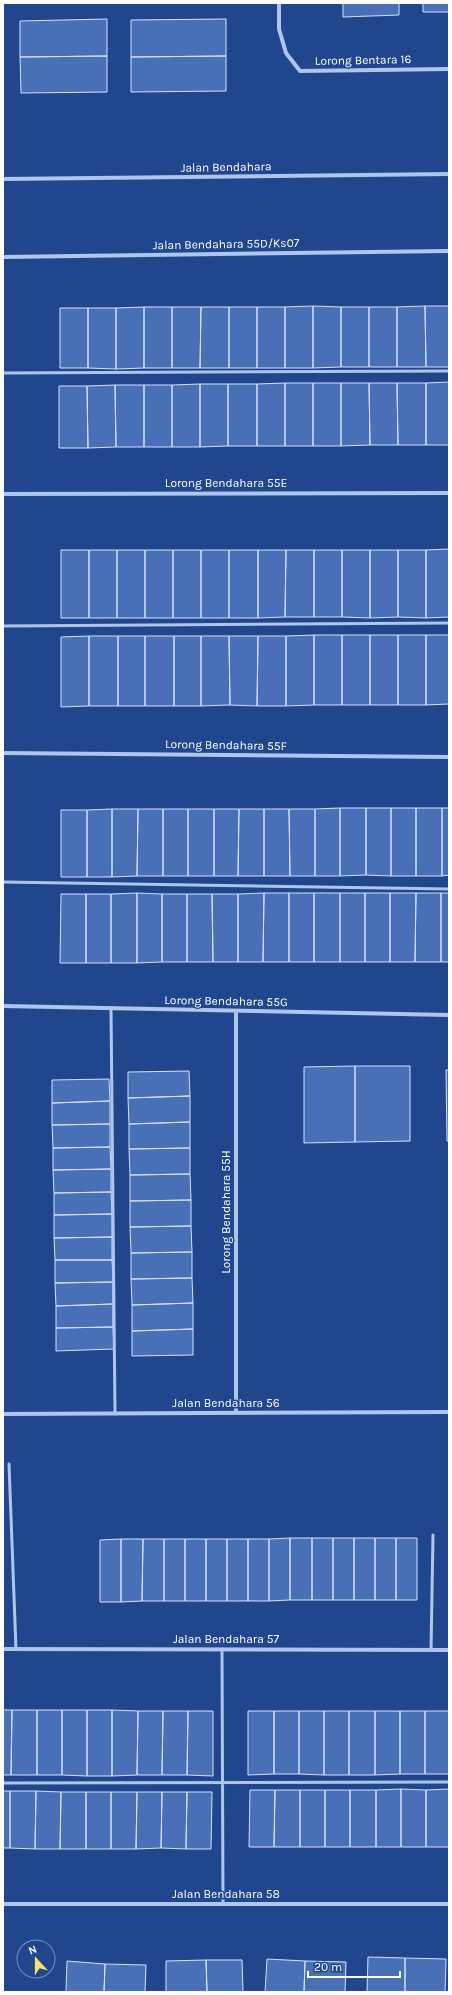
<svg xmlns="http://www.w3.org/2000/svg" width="452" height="1995" font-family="Karla,sans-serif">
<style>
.building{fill:#4870b6;stroke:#d4e2f9}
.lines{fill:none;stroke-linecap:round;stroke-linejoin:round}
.service{stroke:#aec6ec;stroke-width:3}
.minor{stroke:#aec6ec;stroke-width:4}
.labels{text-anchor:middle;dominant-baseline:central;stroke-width:3;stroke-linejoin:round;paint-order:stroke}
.street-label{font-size:12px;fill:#fff;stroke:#20478e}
</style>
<rect width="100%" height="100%" fill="#20478e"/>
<path class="building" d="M 343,3 L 399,3 L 399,15 L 343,17 Z
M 423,3 L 449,3 L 449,12 L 423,12 Z
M 107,19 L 107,56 L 20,57 L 20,21 Z
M 226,19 L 226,56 L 131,57 L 131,20 Z
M 107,56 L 107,92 L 21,93 L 20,57 Z
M 226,56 L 226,91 L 131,92 L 131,57 Z
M 313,306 L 313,368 L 285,368 L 285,307 Z
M 313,306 L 341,307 L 341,367 L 313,368 Z
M 425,306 L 426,367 L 397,367 L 397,307 Z
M 425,306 L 449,306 L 449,367 L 426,367 Z
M 144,307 L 144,368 L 116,369 L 116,308 Z
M 144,307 L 172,307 L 172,368 L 144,368 Z
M 172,307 L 201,307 L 200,368 L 172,368 Z
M 201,307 L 229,307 L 229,368 L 200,368 Z
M 229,307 L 257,307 L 257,368 L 229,368 Z
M 257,307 L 285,307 L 285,368 L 257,368 Z
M 341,307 L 369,307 L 369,367 L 341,367 Z
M 369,307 L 397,307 L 397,367 L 369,367 Z
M 60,308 L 88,308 L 88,368 L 60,368 Z
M 88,308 L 116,308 L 116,369 L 88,368 Z
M 449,382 L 449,445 L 426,445 L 426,383 Z
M 285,383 L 313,383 L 313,446 L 285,446 Z
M 285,383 L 285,446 L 257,446 L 257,384 Z
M 313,383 L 341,383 L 341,446 L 313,446 Z
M 341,383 L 369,383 L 370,445 L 341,446 Z
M 369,383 L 397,383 L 398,445 L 370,445 Z
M 397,383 L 426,383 L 426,445 L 398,445 Z
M 200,384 L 228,384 L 228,446 L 200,447 Z
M 200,384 L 200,447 L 172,447 L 172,385 Z
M 228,384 L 257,384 L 257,446 L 228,446 Z
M 115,385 L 144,385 L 144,447 L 116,447 Z
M 115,385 L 116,447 L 88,448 L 87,386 Z
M 144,385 L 172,385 L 172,447 L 144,447 Z
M 59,386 L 87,386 L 88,448 L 59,448 Z
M 449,549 L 449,617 L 426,618 L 426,550 Z
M 61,550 L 89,550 L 89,618 L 61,618 Z
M 89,550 L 117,550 L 117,618 L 89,618 Z
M 117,550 L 145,550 L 145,618 L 117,618 Z
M 145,550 L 173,550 L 173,618 L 145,618 Z
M 173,550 L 201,550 L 201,618 L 173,618 Z
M 201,550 L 229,550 L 229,618 L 201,618 Z
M 229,550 L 258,550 L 258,618 L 229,618 Z
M 258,550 L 286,550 L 285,617 L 258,618 Z
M 286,550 L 314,550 L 314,617 L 285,617 Z
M 314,550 L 342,550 L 342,617 L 314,617 Z
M 342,550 L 370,550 L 370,618 L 342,617 Z
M 370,550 L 398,550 L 398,617 L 370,618 Z
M 398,550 L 426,550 L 426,618 L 398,617 Z
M 314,635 L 342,635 L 342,705 L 314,705 Z
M 314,635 L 314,705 L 286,706 L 286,636 Z
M 342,635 L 370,635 L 370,705 L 342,705 Z
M 370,635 L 398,635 L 398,705 L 370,705 Z
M 398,635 L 426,635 L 426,705 L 398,705 Z
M 426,635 L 449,635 L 449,704 L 426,705 Z
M 89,636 L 118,636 L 118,706 L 89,706 Z
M 89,636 L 89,706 L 61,707 L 61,637 Z
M 118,636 L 145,636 L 145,706 L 118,706 Z
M 145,636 L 174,636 L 174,706 L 145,706 Z
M 174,636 L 201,636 L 201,706 L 174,706 Z
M 201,636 L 229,636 L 230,705 L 201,706 Z
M 229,636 L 258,636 L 257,706 L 230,705 Z
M 258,636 L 286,636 L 286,706 L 257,706 Z
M 340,808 L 340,876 L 315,876 L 315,809 Z
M 340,808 L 366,808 L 366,875 L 340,876 Z
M 366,808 L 391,808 L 391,876 L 366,875 Z
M 391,808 L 416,808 L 416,876 L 391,876 Z
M 416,808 L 442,808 L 442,876 L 416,876 Z
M 442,808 L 449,808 L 449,875 L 442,876 Z
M 112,809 L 112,877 L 87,877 L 87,810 Z
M 112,809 L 138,809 L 137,876 L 112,877 Z
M 138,809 L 163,809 L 163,876 L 137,876 Z
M 163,809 L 188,809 L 188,876 L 163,876 Z
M 188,809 L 214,809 L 214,876 L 188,876 Z
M 214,809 L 239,809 L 238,876 L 214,876 Z
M 239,809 L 264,809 L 264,876 L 238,876 Z
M 264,809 L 289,809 L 290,876 L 264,876 Z
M 289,809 L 315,809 L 315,876 L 290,876 Z
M 61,810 L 87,810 L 87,877 L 61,877 Z
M 137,893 L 162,894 L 162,962 L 137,963 Z
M 137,893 L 137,963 L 111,963 L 111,894 Z
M 264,893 L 289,893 L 289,962 L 263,962 Z
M 264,893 L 263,962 L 238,962 L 238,894 Z
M 289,893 L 314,893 L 314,962 L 289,962 Z
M 314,893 L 340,893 L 340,962 L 314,962 Z
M 340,893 L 365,893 L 365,962 L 340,962 Z
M 365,893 L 390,893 L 390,962 L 365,962 Z
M 390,893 L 416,893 L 415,962 L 390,962 Z
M 416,893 L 441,893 L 441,962 L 415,962 Z
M 441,893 L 449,893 L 449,962 L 441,962 Z
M 61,894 L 86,894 L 86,963 L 60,963 Z
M 86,894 L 111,894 L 111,963 L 86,963 Z
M 162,894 L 187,894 L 187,962 L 162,962 Z
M 187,894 L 212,894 L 213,962 L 187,962 Z
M 212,894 L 238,894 L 238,962 L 213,962 Z
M 355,1066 L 410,1066 L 410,1141 L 355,1142 Z
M 355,1066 L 355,1142 L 304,1143 L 304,1067 Z
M 446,1070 L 449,1070 L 449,1141 L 447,1141 Z
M 189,1071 L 190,1096 L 128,1098 L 128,1072 Z
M 109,1079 L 110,1101 L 52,1103 L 52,1080 Z
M 190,1096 L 190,1122 L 129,1124 L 128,1098 Z
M 110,1101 L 110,1124 L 52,1125 L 52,1103 Z
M 190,1122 L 190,1148 L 129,1149 L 129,1124 Z
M 110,1124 L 110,1147 L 53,1148 L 52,1125 Z
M 110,1147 L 111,1169 L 53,1170 L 53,1148 Z
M 190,1148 L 190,1174 L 130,1175 L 129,1149 Z
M 111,1169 L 111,1192 L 54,1193 L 53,1170 Z
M 190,1174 L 191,1200 L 130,1201 L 130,1175 Z
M 111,1192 L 112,1214 L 54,1215 L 54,1193 Z
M 191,1200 L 191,1226 L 130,1227 L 130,1201 Z
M 112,1214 L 112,1237 L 54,1238 L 54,1215 Z
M 191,1226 L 192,1252 L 131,1253 L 130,1227 Z
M 112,1237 L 112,1260 L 55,1260 L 54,1238 Z
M 192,1252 L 192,1278 L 131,1279 L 131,1253 Z
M 55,1260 L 112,1260 L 113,1282 L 55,1283 Z
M 192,1278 L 193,1303 L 132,1305 L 131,1279 Z
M 113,1282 L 113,1304 L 56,1306 L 55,1283 Z
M 193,1303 L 193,1329 L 132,1331 L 132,1305 Z
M 113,1304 L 113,1327 L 56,1328 L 56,1306 Z
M 113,1327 L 114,1349 L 56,1351 L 56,1328 Z
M 193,1329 L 193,1355 L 132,1356 L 132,1331 Z
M 290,1538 L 312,1538 L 312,1600 L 290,1600 Z
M 290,1538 L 290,1600 L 269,1601 L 269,1539 Z
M 312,1538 L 333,1538 L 333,1600 L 312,1600 Z
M 333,1538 L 354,1538 L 354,1600 L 333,1600 Z
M 354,1538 L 375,1538 L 375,1600 L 354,1600 Z
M 375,1538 L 396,1538 L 396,1600 L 375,1600 Z
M 396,1538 L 417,1538 L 417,1600 L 396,1600 Z
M 121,1539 L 143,1539 L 142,1601 L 121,1602 Z
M 121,1539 L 121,1602 L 100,1602 L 100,1540 Z
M 143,1539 L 164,1539 L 164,1601 L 142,1601 Z
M 164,1539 L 185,1539 L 185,1601 L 164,1601 Z
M 185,1539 L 206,1539 L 206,1601 L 185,1601 Z
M 206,1539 L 227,1539 L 227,1601 L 206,1601 Z
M 227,1539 L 248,1539 L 248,1601 L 227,1601 Z
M 248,1539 L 269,1539 L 269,1601 L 248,1601 Z
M 3,1710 L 12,1710 L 11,1775 L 3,1775 Z
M 12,1710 L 37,1710 L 37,1775 L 11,1775 Z
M 37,1710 L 62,1710 L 62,1775 L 37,1775 Z
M 62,1710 L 87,1710 L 87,1776 L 62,1775 Z
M 87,1710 L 112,1710 L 112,1776 L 87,1776 Z
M 112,1710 L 138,1711 L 137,1775 L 112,1776 Z
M 138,1711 L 163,1711 L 162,1775 L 137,1775 Z
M 163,1711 L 188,1711 L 187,1775 L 162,1775 Z
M 188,1711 L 213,1711 L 213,1776 L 187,1775 Z
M 248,1711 L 274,1711 L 274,1774 L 248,1775 Z
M 274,1711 L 299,1711 L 299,1774 L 274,1774 Z
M 299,1711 L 324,1711 L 324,1775 L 299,1774 Z
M 324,1711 L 349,1711 L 349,1775 L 324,1775 Z
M 349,1711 L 375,1711 L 375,1775 L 349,1775 Z
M 375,1711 L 400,1711 L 400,1774 L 375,1775 Z
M 400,1711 L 425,1711 L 425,1774 L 400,1774 Z
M 425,1711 L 449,1711 L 449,1774 L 425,1774 Z
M 401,1789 L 426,1790 L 426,1847 L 401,1847 Z
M 401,1789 L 401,1847 L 376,1847 L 376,1790 Z
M 449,1789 L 449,1847 L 426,1847 L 426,1790 Z
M 250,1790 L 275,1790 L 274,1847 L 249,1847 Z
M 275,1790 L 300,1790 L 300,1847 L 274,1847 Z
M 300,1790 L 325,1790 L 325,1847 L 300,1847 Z
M 325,1790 L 350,1790 L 350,1847 L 325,1847 Z
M 350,1790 L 376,1790 L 376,1847 L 350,1847 Z
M 3,1791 L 10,1791 L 10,1848 L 3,1848 Z
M 10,1791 L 36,1791 L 35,1849 L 10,1848 Z
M 36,1791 L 61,1792 L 60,1849 L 35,1849 Z
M 61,1792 L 86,1792 L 86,1849 L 60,1849 Z
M 86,1792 L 111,1792 L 111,1849 L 86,1849 Z
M 111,1792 L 137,1792 L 136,1849 L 111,1849 Z
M 137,1792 L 162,1792 L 161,1848 L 136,1849 Z
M 162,1792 L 187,1792 L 186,1849 L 161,1848 Z
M 187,1792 L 212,1792 L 211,1849 L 186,1849 Z
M 368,1957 L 405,1958 L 405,1992 L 367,1992 Z
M 405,1958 L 446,1959 L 445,1992 L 405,1992 Z
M 267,1959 L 305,1961 L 304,1992 L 265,1992 Z
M 206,1960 L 242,1960 L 243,1992 L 207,1992 Z
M 206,1960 L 207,1992 L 166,1992 L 166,1961 Z
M 67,1961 L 105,1964 L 104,1992 L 66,1992 Z
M 305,1961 L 346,1962 L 345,1992 L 304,1992 Z
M 105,1964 L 146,1965 L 145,1992 L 104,1992 Z"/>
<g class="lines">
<path class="service" d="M 3,373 L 449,371
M 3,626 L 449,623
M 3,882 L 449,889
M 111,1008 L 115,1414
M 9,1464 L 16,1649
M 222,1649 L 223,1904
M 431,1650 L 433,1535
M 3,1783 L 449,1782"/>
<path class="minor" d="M 279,3 L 279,29 L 286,53 L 300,71 L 449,69
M 3,179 L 449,174
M 3,257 L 449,251
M 3,494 L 449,493
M 3,753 L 449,757
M 3,1006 L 449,1015
M 236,1413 L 236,1011
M 3,1414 L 449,1412
M 3,1649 L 449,1650
M 3,1904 L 449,1904"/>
</g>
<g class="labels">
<g class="street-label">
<text transform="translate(363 60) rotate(-1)">Lorong Bentara 16</text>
<text transform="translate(226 167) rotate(-1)">Jalan Bendahara</text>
<text transform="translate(226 244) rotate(-1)">Jalan Bendahara 55D/Ks07</text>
<text x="226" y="483">Lorong Bendahara 55E</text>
<text transform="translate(226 745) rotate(1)">Lorong Bendahara 55F</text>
<text transform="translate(226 1001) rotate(1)">Lorong Bendahara 55G</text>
<text transform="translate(226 1212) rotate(-90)">Lorong Bendahara 55H</text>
<text x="226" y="1403">Jalan Bendahara 56</text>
<text x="226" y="1639">Jalan Bendahara 57</text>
<text x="226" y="1894">Jalan Bendahara 58</text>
</g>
</g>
<rect width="452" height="1995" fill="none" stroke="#ffffff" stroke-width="8"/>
<g transform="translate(36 1959) rotate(339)"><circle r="19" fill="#20478e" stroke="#7991bb"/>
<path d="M0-3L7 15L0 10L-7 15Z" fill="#fadc6f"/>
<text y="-6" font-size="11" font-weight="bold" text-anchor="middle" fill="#ffffff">N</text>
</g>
<path d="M308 1971v6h92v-6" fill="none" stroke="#ffffff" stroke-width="2"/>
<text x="314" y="1971" font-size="12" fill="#ffffff" stroke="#20478e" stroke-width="3" paint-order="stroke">20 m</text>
</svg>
